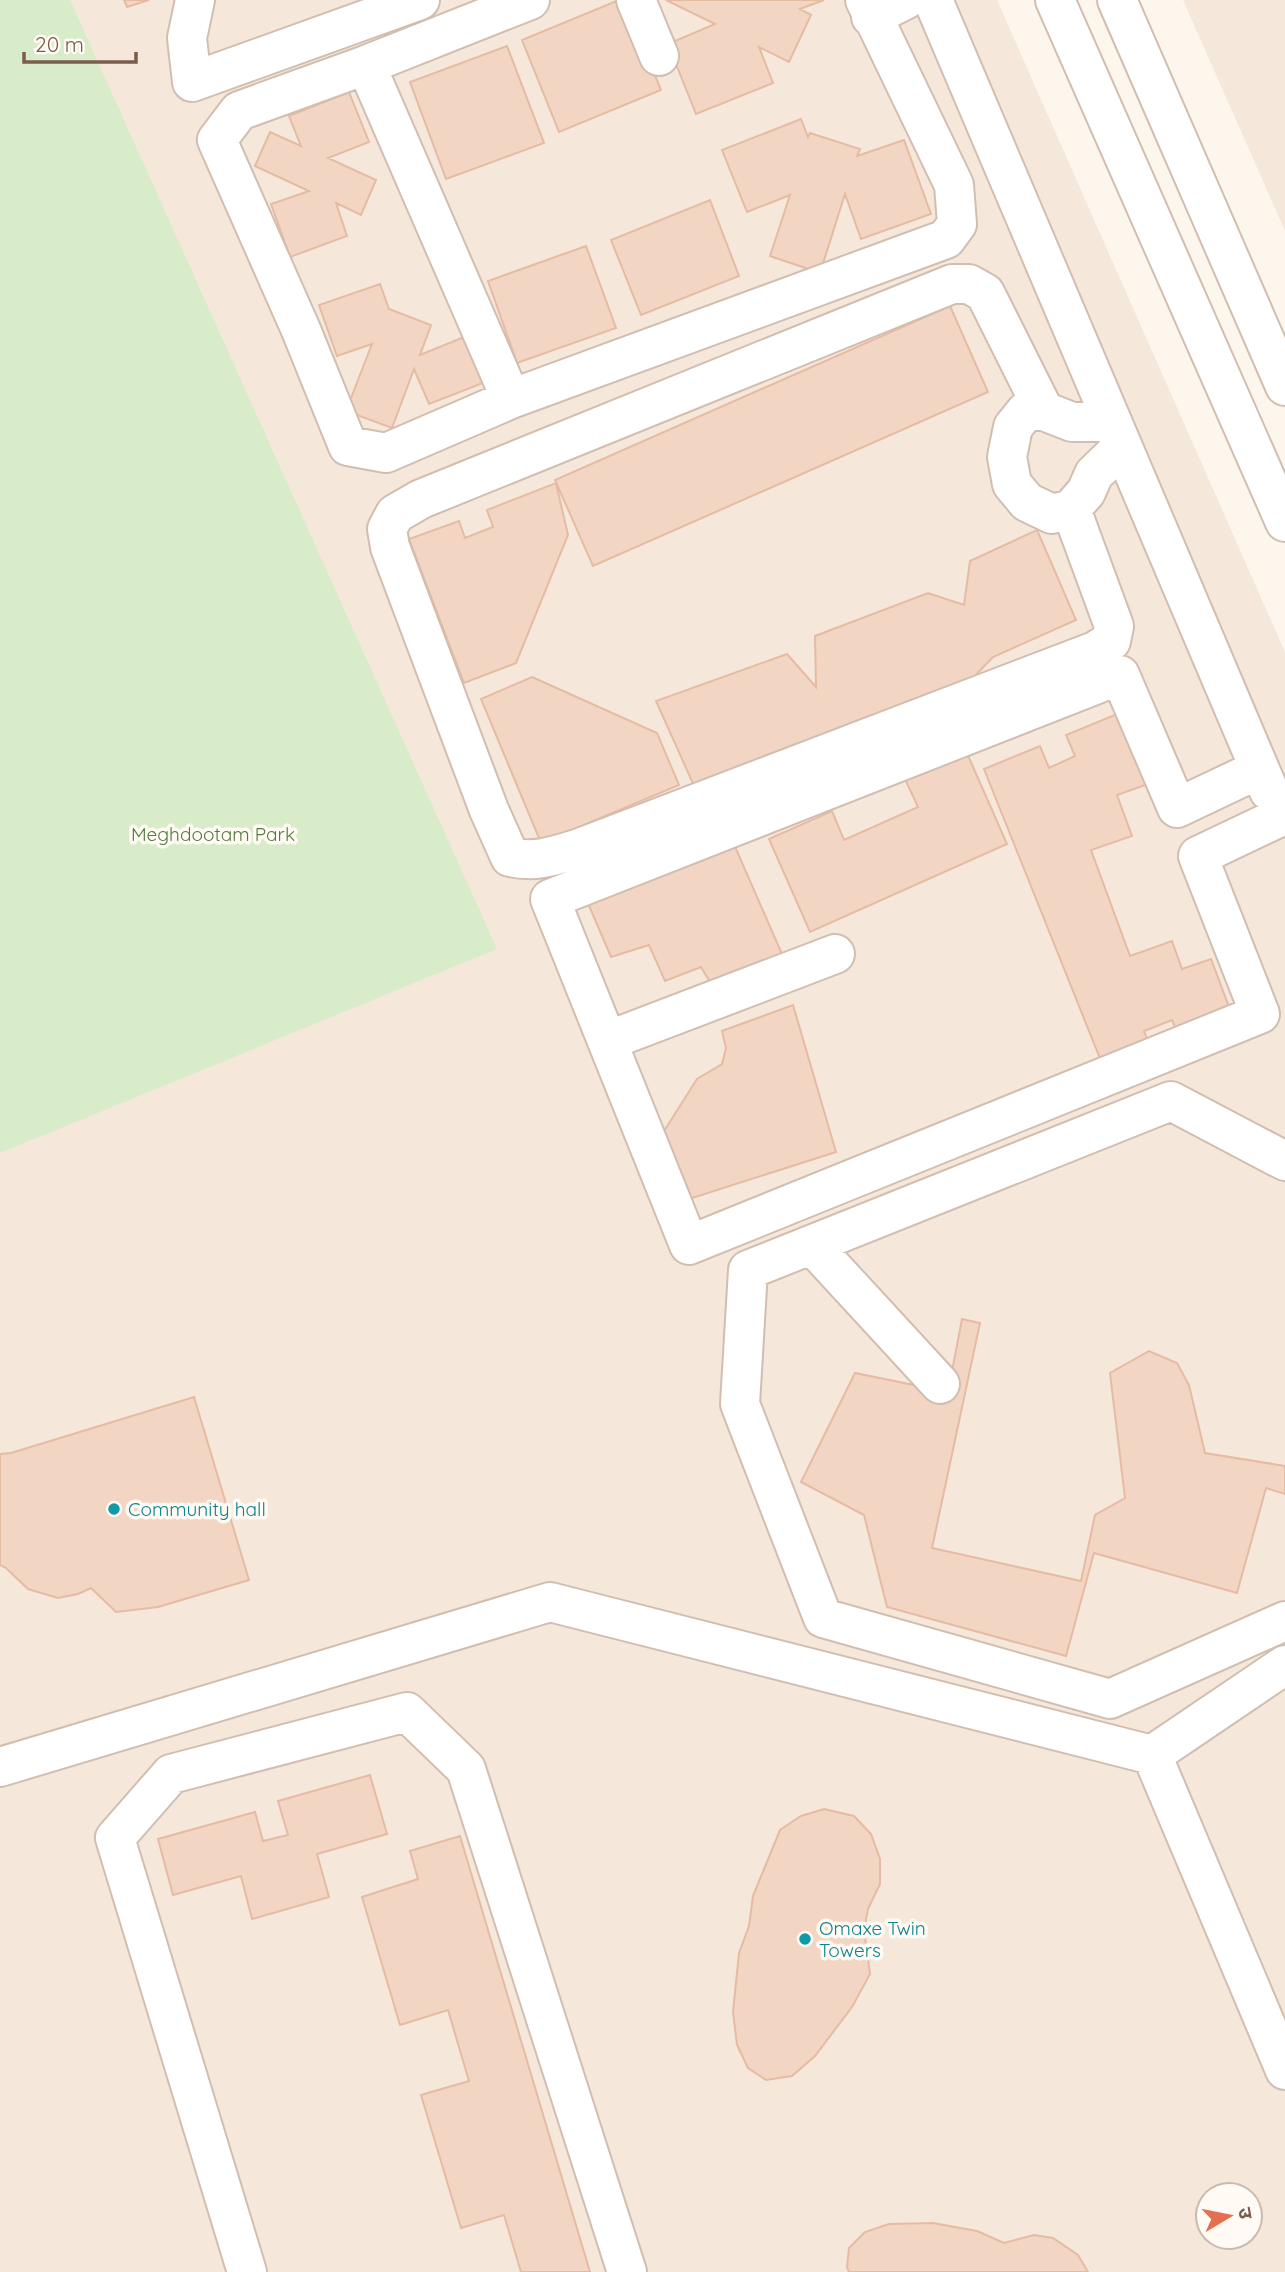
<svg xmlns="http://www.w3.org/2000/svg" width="1285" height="2272" font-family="Quicksand,'Noto Sans Devanagari',sans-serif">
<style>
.residential{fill:#f5e8da;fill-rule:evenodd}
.green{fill:#d8ecc9}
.building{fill:#f3d5c3;stroke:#e6bba3;stroke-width:2}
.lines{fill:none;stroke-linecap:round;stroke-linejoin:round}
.minor-casing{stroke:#d1beb0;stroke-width:42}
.minor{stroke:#fff;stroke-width:38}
.culture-dot{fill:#0f9aa8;stroke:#fffaf3;stroke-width:2.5}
.labels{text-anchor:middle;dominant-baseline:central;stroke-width:7;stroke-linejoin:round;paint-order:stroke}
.park-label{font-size:19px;fill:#537a41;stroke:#fffaf3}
.culture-label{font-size:19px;fill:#0d838f;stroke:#fffaf3;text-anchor:start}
</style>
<rect width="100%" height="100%" fill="#fdf6ec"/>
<path class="residential" d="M 0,0 L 997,0 L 1285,652 L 1285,2272 L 0,2272 ZM 1208,2195 L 1250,2195 L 1250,2237 L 1208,2237 Z
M 1183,0 L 1285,0 L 1285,231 Z"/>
<path class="green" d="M 0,0 L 70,0 L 497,949 L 0,1153 Z"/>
<path class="building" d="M 124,0 L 149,0 L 127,7 Z
M 619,0 L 624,0 L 661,90 L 559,132 L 522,40 Z
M 666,0 L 824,0 L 800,9 L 811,15 L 789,62 L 759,47 L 773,83 L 696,114 L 668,44 L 715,24 Z
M 507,46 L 544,143 L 446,179 L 410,82 Z
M 349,92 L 369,142 L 328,158 L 376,180 L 361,215 L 336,203 L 347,236 L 290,257 L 271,204 L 309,191 L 255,166 L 270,132 L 301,146 L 289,116 Z
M 801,119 L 808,137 L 810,133 L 860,149 L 857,156 L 904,140 L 931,214 L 861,239 L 845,194 L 820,273 L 770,256 L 790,195 L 747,212 L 722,150 Z
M 710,200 L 739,276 L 641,315 L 611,240 Z
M 586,246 L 616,328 L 517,363 L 488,281 Z
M 380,284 L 389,309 L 431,325 L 420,355 L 464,337 L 483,383 L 429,404 L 414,369 L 392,428 L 346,411 L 372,344 L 337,356 L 319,305 Z
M 950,306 L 988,392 L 593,566 L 555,480 Z
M 556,483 L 568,535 L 516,663 L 464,683 L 409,539 L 459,521 L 465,538 L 493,527 L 487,510 Z
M 1037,530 L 1076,620 L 993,657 L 969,682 L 695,788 L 656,701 L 787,654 L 816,687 L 815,636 L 928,593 L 964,605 L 970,561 Z
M 532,677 L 657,733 L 679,785 L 541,843 L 481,699 Z
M 1122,712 L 1148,784 L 1117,795 L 1132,836 L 1091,850 L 1130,956 L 1172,941 L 1182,969 L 1211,959 L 1232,1015 L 1179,1036 L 1172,1020 L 1144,1031 L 1150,1047 L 1103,1066 L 984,769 L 1040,746 L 1049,768 L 1075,756 L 1066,735 Z
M 966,751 L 1007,844 L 810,932 L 769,839 L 832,811 L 844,840 L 918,807 L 905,779 Z
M 733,842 L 785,961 L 714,989 L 701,967 L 665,981 L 649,945 L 611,957 L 587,901 Z
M 793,1005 L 836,1152 L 689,1199 L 664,1131 L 697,1079 L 722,1064 L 726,1048 L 722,1031 Z
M 962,1319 L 980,1323 L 932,1548 L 1081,1581 L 1095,1515 L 1125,1498 L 1110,1373 L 1149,1351 L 1177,1363 L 1189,1385 L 1205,1453 L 1285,1466 L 1285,1494 L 1266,1488 L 1237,1593 L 1094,1553 L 1066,1656 L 887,1607 L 864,1515 L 801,1482 L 855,1373 L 948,1392 Z
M 194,1397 L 249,1580 L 158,1607 L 116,1612 L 91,1588 L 78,1594 L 58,1598 L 28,1589 L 6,1568 L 0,1565 L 0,1454 L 11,1453 Z
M 370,1775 L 387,1834 L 317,1854 L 329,1897 L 252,1919 L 241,1876 L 173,1895 L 158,1839 L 255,1812 L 263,1841 L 288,1835 L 278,1801 Z
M 824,1809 L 854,1816 L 871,1834 L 880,1859 L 880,1884 L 868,1909 L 864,1930 L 870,1974 L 852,2007 L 815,2056 L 792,2076 L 766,2080 L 748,2068 L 737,2045 L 733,2012 L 739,1953 L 749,1926 L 753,1896 L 780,1830 L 801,1816 Z
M 460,1836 L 590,2272 L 521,2272 L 504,2215 L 461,2228 L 421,2095 L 469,2081 L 448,2010 L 400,2025 L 362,1897 L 418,1879 L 410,1851 Z
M 933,2223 L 977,2231 L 1004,2243 L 1034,2235 L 1053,2238 L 1078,2255 L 1088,2272 L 849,2272 L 847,2267 L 849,2248 L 865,2232 L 889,2224 Z"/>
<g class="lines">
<g class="minor-casing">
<path id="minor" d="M 195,0 L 187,38 L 192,82 L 420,0
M 530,0 L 366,65 L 239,111 L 217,140 L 301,330 L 348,446 L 386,453 L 511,399 L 946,239 L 957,224 L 954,185 L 865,0
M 636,0 L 659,56
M 933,0 L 1269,791
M 1055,0 L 1285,522
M 1117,0 L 1285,386
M 871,17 L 905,0
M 366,65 L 511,399
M 1044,411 L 985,293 L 969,284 L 952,284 L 421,499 L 395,514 L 387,529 L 390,547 L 489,810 L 510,857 C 534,863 554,856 577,849 L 1095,651 L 1111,641 L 1114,626 L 1071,509
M 1112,422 L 1072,422 L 1044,411 L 1026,411 L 1013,427 L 1007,457 L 1012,484 L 1027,502 L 1052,514 L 1071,509 L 1086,492 L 1094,474 L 1122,447
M 1259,769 L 1177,808 L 1120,675 L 550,899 L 689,1245 L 1260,1014 L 1198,856 L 1280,817
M 607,1041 L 835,954
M 1285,1161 L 1171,1101 L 748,1270 L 740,1404 L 823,1618 L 1110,1699 L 1285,1621
M 812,1245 L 940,1384
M 1152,1755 L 1285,1665
M 0,1767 L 550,1602 L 1152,1755 L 1285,2070
M 247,2272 L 115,1838 L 171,1774 L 407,1712 L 466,1769 L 627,2272"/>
</g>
<use href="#minor" class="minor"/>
</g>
<g class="culture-dot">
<circle cx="114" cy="1509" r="7"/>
<circle cx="805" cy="1939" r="7"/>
</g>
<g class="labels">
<g class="park-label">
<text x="213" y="834">Meghdootam Park</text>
</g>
<g class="culture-label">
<text x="128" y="1509">Community hall</text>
<text x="819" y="1928">Omaxe Twin<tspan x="819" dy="22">Towers</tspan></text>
</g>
</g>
<g transform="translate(1229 2216) rotate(80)"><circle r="33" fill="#fffaf3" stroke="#cabbb1" stroke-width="2"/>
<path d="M0-5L12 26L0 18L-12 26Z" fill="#e76f51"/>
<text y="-10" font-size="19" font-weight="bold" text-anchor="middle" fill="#7a5c4d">उ</text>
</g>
<path d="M24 52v10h112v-10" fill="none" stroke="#7a5c4d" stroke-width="3.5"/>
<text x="35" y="52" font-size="21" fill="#7a5c4d" stroke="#fffaf3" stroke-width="5" paint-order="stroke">20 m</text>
</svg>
